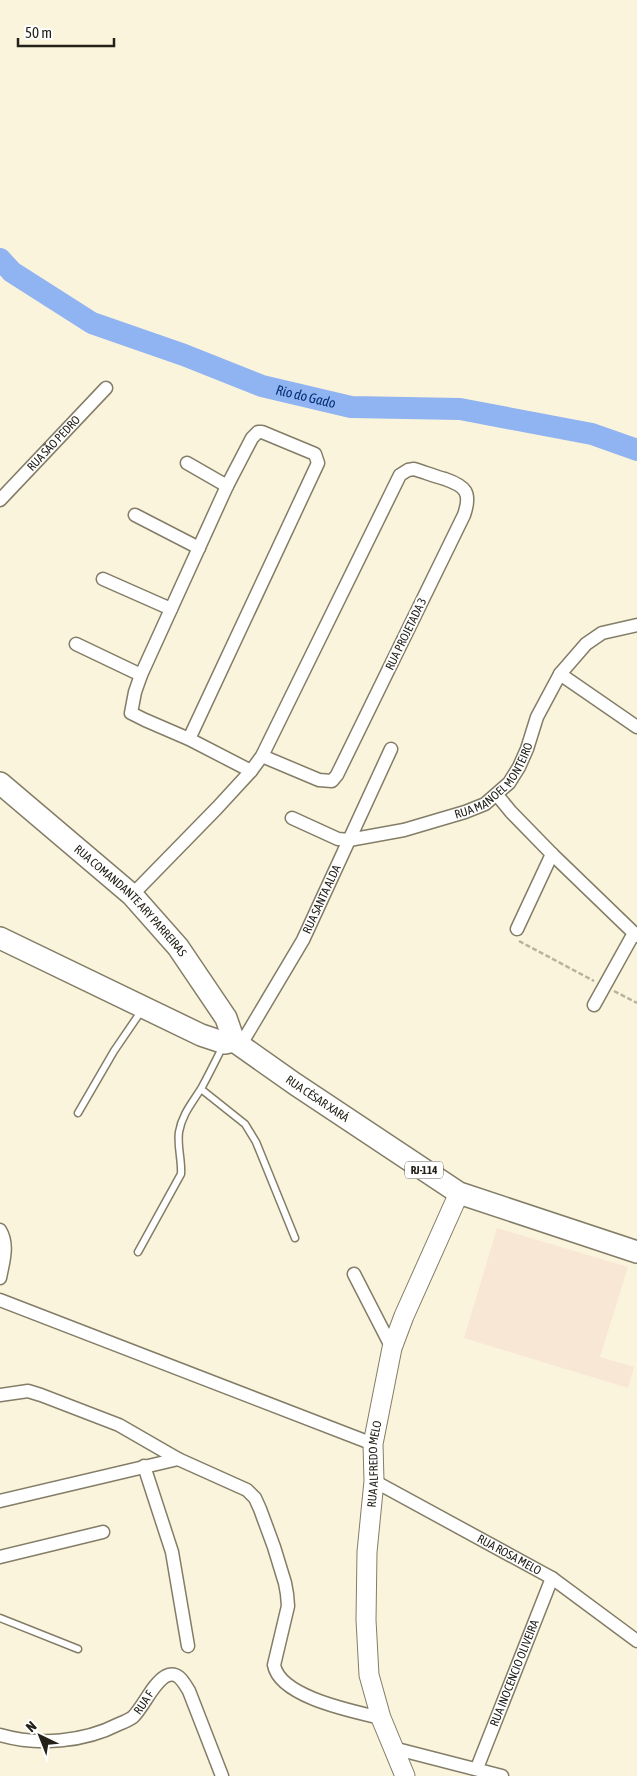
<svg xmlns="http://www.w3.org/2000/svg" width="637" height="1776" font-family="'Asap Condensed',sans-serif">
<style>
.education{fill:#f8e7d5}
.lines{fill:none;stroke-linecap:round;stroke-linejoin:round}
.river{stroke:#90b3f1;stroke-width:22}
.lane-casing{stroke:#837d67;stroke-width:9}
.street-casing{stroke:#837d67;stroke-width:15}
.secondary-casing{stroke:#837d67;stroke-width:21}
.primary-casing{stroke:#837d67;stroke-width:24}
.path{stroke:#b8b39f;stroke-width:2.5;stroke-dasharray:5 2.5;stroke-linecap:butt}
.lane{stroke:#fff;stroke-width:6}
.street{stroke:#fff;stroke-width:12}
.secondary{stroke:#fff;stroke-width:19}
.primary{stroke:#fff;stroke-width:21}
.labels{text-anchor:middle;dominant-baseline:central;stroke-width:4;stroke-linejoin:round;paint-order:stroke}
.shield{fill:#fff;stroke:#65645d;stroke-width:1}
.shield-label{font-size:11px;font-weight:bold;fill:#232118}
.street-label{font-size:12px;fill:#232118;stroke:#fff}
.water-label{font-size:14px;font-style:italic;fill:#072e74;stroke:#fff}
</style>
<rect width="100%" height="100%" fill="#fbf4dc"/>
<path class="education" d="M 497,1228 L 628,1267 L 600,1357 L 634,1367 L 628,1388 L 464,1338 Z"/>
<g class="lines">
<path class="river" id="s1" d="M 0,259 L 12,272 L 92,323 L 184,355 L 262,386 L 351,407 L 460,409 L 592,434 L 637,450"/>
<g class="lane-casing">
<path id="lane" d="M 201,1089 L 245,1124 L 256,1142 L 295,1238
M 78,1113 L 114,1051 L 142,1010
M 138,1252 L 181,1174 C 182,1160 177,1146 179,1132 C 182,1114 193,1102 202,1087 C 209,1074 216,1060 223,1046
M 0,1618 L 78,1649"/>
</g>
<g class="street-casing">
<g id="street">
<path d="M 187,463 L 227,486"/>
<path id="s2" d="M 0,500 L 106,388"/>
<path d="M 135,515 L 199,548"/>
<path d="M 103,579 L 171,609"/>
<path d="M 76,644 L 141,675"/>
<path d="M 560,674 L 637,727"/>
<path d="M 189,739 L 318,463 L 315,454 L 262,432 L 258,432 L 252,438 L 227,486 L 141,675 L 135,692 L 131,713 L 145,720 L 189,739 L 251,771"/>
<path d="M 497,795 L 511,812 L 552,854 L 637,936"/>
<path id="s3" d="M 292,818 L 338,839 L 349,840 L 404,830 L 465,812 L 485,804 L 509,783 L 519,767 L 527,749 L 537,717 L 560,674 L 586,644 L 602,633 L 637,625"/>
<path d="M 132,895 L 217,808 L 251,771 L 262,756 L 400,475 L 408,470 L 414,469 C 424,472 434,476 445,479 C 465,486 472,492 464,515 L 337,775 L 332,781 L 319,780 L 262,756"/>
<path d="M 517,929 L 552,854"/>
<path d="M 594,1005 L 634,933"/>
<path id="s4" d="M 240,1046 L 303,940 L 391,749"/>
<path d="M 0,1230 C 9,1245 3,1262 0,1278"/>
<path d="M 354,1274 L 392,1348"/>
<path d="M 0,1300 L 373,1444"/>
<path d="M 0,1395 L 28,1391 L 41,1395 L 119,1425 L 178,1459 L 247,1490 L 255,1498 L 260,1509 L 274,1547 L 285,1583 L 287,1594 L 288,1606 L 274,1665 C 280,1697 352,1711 381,1718"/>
<path d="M 144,1466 L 172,1552 L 188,1646"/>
<path id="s5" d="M 374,1481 L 552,1578 L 637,1641"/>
<path d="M 0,1501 L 178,1459"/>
<path d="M 0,1557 L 103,1532"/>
<path id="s6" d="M 0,1735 C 38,1746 84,1742 119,1724 C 124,1722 129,1720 133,1717 C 144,1706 153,1683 166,1676 C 178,1670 184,1683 189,1691 L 222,1776"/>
<path d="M 393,1748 L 502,1776"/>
<path id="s7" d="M 477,1768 L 552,1578"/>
</g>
</g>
<g class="secondary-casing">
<g id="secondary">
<path id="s8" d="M 405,1776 L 381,1718 L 369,1675 L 366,1620 L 367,1552 L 374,1481 L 373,1444 L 392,1348 L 404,1316 L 459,1193"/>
</g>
</g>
<g class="primary-casing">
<g id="primary">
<path id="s9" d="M 0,783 L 132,895 L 178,947 L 226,1018 L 234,1041"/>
<path id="s10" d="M 0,938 L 201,1035 L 225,1043 L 234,1041 L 295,1084 L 459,1193 L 637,1252"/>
</g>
</g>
<path class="path" d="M 519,941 L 594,981
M 614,991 L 637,1003"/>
<use href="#lane" class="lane"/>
<use href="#street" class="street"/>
<use href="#secondary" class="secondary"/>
<use href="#primary" class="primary"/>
</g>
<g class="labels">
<rect class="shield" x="405" y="1161.5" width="38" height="17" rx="4"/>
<g class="shield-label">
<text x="424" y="1170">RJ-114</text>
</g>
<g class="street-label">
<text stroke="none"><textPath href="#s2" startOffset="78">RUA SÃO PEDRO</textPath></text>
<text transform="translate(406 634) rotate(-64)">RUA PROJETADA 3</text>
<text stroke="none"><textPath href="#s3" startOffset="225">RUA MANOEL MONTEIRO</textPath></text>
<text stroke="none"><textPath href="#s4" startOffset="168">RUA SANTA ALDA</textPath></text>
<text stroke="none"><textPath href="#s9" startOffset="176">RUA COMANDANTE ARY PARREIRAS</textPath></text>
<text stroke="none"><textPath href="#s10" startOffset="359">RUA CÉSAR XARÁ</textPath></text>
<text stroke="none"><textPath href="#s8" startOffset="319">RUA ALFREDO MELO</textPath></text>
<text stroke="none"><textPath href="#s5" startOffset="154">RUA ROSA MELO</textPath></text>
<text stroke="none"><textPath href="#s7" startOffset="102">RUA INOCENCIO OLIVEIRA</textPath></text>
<text stroke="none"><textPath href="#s6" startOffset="156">RUA F</textPath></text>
</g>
<g class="water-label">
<text stroke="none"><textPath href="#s1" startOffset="339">Rio do Gado</textPath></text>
</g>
</g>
<g transform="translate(40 1736) rotate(317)" stroke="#ffffff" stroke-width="4" paint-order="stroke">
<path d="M0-4L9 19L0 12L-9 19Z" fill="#232118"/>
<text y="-8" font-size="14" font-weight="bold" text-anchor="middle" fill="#232118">N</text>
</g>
<path d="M18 38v8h96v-8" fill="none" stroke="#232118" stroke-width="2.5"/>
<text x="25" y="38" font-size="15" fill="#232118" stroke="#ffffff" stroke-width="4" paint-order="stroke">50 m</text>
</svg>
